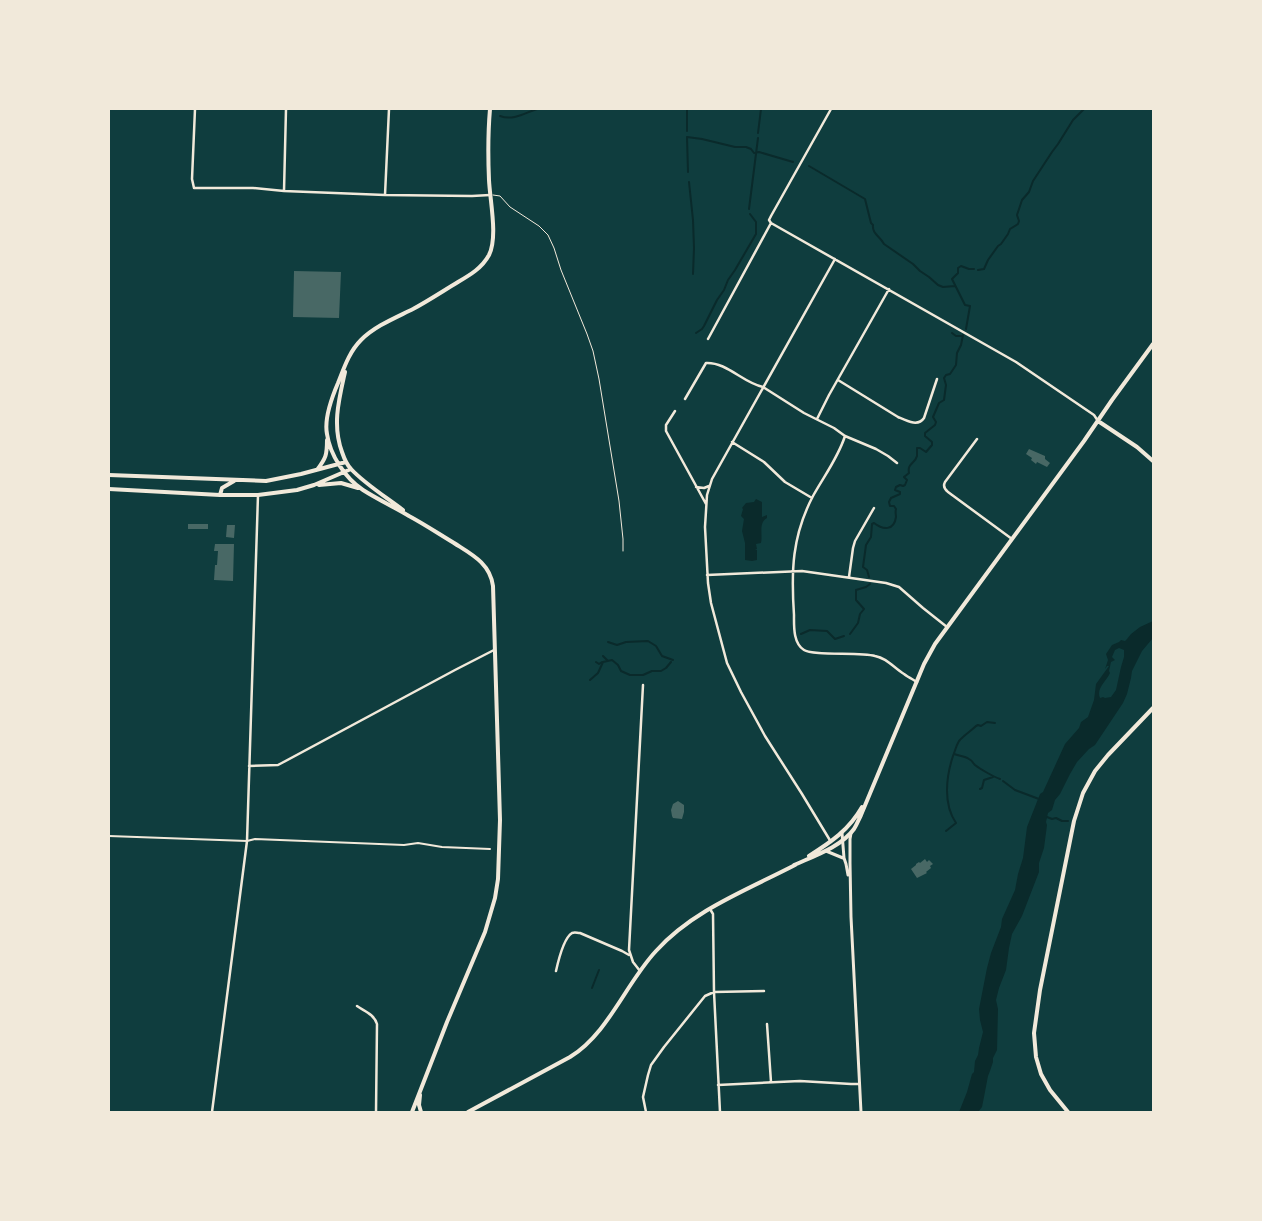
<svg xmlns="http://www.w3.org/2000/svg" width="1262" height="1221" font-family="Inter,sans-serif">
<style>
.water{fill:#0a2a2b;fill-rule:evenodd}
.lines{fill:none;stroke-linecap:round;stroke-linejoin:round}
.stream{stroke:#0a2a2b;stroke-width:2}
.building{fill:#486865}
.service{stroke:#f1e9da;stroke-width:1}
.pedestrian{stroke:#f1e9da;stroke-width:2}
.minor{stroke:#f1e9da;stroke-width:2.5}
.tertiary{stroke:#f1e9da;stroke-width:3}
.secondary{stroke:#f1e9da;stroke-width:4}
</style>
<rect width="100%" height="100%" fill="#0f3d3e"/>
<path class="water" d="M 756,499 L 762,502 L 762,517 L 767,515 L 767,518 C 758,523 763,534 761,543 L 756,544 L 757,549 L 755,550 L 757,550 L 757,560 L 752,561 L 745,560 L 745,543 L 742,531 L 744,519 L 741,516 L 743,509 L 742,508 L 746,503 L 754,502 Z
M 1153,621 L 1153,638 L 1142,651 L 1132,671 L 1131,678 L 1127,694 L 1123,703 L 1095,745 L 1089,749 L 1077,762 L 1070,774 L 1060,794 L 1055,800 L 1052,810 L 1048,813 L 1046,822 L 1047,825 L 1044,848 L 1039,863 L 1039,872 L 1022,916 L 1012,934 L 1009,948 L 1006,970 L 999,988 L 996,1000 L 998,1009 L 997,1050 L 993,1058 L 993,1062 L 990,1071 L 988,1076 L 984,1097 L 982,1107 L 978,1112 L 959,1112 L 967,1092 L 972,1074 L 974,1072 L 975,1061 L 978,1055 L 979,1048 L 983,1032 L 980,1020 L 979,1009 L 987,968 L 991,953 L 1001,927 L 1002,919 L 1015,890 L 1018,874 L 1023,858 L 1027,827 L 1040,794 L 1043,792 L 1065,744 L 1079,728 L 1081,722 L 1088,717 L 1094,700 L 1096,684 L 1109,666 L 1107,666 L 1105,669 L 1108,660 L 1106,654 L 1112,645 L 1119,642 L 1121,640 L 1125,641 L 1127,639 L 1131,634 L 1140,627 ZM 1119,648 L 1124,650 L 1124,657 L 1121,667 L 1116,690 L 1111,697 L 1105,698 L 1103,697 L 1100,698 C 1096,688 1106,682 1110,673 L 1109,671 L 1111,662 L 1115,660 L 1112,657 L 1115,650 Z"/>
<g class="lines">
<path class="stream" d="M 687,109 L 687,131
M 500,116 C 513,121 525,113 537,109
M 758,133 L 761,109
M 809,166 L 865,199 L 871,223 L 873,225 C 872,234 880,236 884,244 L 913,264 L 920,271 L 929,277 L 938,285 L 943,287 L 955,286
M 688,172 L 687,137 L 702,139 L 735,147 L 746,147 L 751,149 L 754,153 L 759,152 L 793,162
M 689,182 L 693,220 L 694,248 L 693,274
M 749,209 L 758,138
M 978,270 L 984,269 L 988,260 L 998,246 L 1001,244 L 1008,234 L 1010,229 L 1018,224 L 1019,221 L 1017,215 L 1022,200 L 1029,192 L 1033,181 L 1052,152 L 1058,144 L 1073,120 L 1084,109
M 966,329 L 970,306 L 965,305 L 952,279 L 958,273 L 958,268 L 961,266 L 969,269 L 974,269
M 696,333 L 702,329 L 704,326 L 717,300 L 724,290 L 728,280 L 735,270 L 756,234 L 756,222 L 750,214
M 952,333 L 956,336 L 963,336
M 869,577 L 867,570 L 863,567 L 866,545 L 871,537 L 872,524 L 874,523 C 883,530 894,531 896,517 C 896,515 895,512 896,509 L 894,506 L 890,506 L 889,502 L 891,498 L 900,494 L 900,492 L 895,490 L 896,487 L 900,485 L 903,486 L 905,485 L 907,480 L 904,477 L 909,473 C 907,463 915,464 917,456 C 917,453 917,450 917,448 L 920,448 L 926,452 L 932,445 L 932,442 L 925,436 L 925,433 L 935,425 L 936,422 L 933,417 L 939,403 L 944,400 L 946,385 L 944,378 L 946,375 L 950,374 L 956,365 L 957,353 L 961,345 L 963,335
M 801,634 L 810,630 L 827,631 L 835,639 L 844,636
M 850,634 L 858,623 L 860,614 L 864,609 L 856,600 L 856,590 L 866,587 L 870,584
M 608,642 L 617,645 L 626,642 L 648,641 L 656,646 L 662,656 L 673,660
M 603,656 L 608,661
M 596,662 L 599,664 L 602,662
M 590,680 L 598,673 L 603,662 L 612,660 L 618,665 L 621,671 L 630,675 L 643,675 L 652,671 L 661,671 L 666,668 L 671,662
M 954,754 C 959,756 965,756 969,759 C 975,763 970,760 975,765 C 980,769 994,777 1000,779
M 1003,781 L 1015,790 L 1039,799
M 980,789 L 982,788 L 984,780 L 993,777
M 1047,817 L 1052,819 L 1056,818 L 1062,821 L 1068,821
M 946,831 L 956,823 C 943,804 946,777 953,756 C 955,751 956,746 959,741 C 964,735 971,731 976,726 L 978,725 L 981,726 L 987,722 L 995,723
M 592,988 L 599,970"/>
</g>
<path class="building" d="M 294,271 L 341,272 L 339,318 L 293,317 Z
M 1029,449 L 1045,456 L 1045,459 L 1050,463 L 1047,467 L 1037,462 L 1036,464 L 1031,460 L 1032,458 L 1026,454 Z
M 188,524 L 208,524 L 208,529 L 188,529 Z
M 227,525 L 235,525 L 234,538 L 226,537 Z
M 215,544 L 234,544 L 233,581 L 214,580 L 215,565 L 217,565 L 218,551 L 214,551 Z
M 678,801 L 684,805 L 684,812 L 682,819 L 673,818 L 672,816 L 671,810 L 673,804 Z
M 925,859 L 927,862 L 929,860 L 933,864 L 930,866 L 931,868 L 926,872 L 927,873 L 917,878 L 911,869 L 916,865 L 916,864 L 919,862 L 920,863 Z"/>
<g class="lines">
<path class="service" d="M 493,195 L 500,196 L 510,207 L 539,226 L 548,235 L 554,248 L 561,270 L 587,334 L 593,351 L 599,379 L 619,501 L 623,539 L 623,551"/>
<path class="pedestrian" d="M 109,836 L 247,841 L 255,839 L 404,845 L 418,843 L 442,847 L 490,849"/>
<path class="minor" d="M 195,109 L 192,179 L 194,188 L 253,188 L 284,191 L 385,195 L 472,196 L 490,195
M 284,191 L 286,109
M 385,195 L 389,109
M 771,223 L 1016,362 L 1094,415 L 1098,421
M 708,339 L 771,223 L 769,220 L 771,216 L 831,109
M 838,380 L 898,417 C 907,421 918,427 924,418 L 937,379
M 685,399 L 706,363 C 727,362 743,383 763,387 L 804,413 L 834,428 L 845,436 L 876,449 L 888,456 L 897,463
M 675,411 L 666,425 L 666,431 L 706,504
M 817,419 L 829,395 L 889,289
M 845,436 C 838,458 824,476 813,496 C 792,536 791,571 794,615 C 794,626 793,643 804,650 C 813,656 860,652 875,656 C 887,658 894,668 904,674 C 908,677 912,679 917,682
M 977,439 L 945,482 C 943,486 944,489 948,492 L 1012,539
M 732,442 L 764,462 L 785,482 L 812,498
M 696,487 L 704,488 L 709,486
M 707,575 L 802,571 L 886,583 L 899,587 L 923,608 L 947,627
M 849,577 L 853,548 L 855,541 L 874,508
M 249,766 L 278,765 L 455,670 L 494,650
M 831,842 L 802,794 L 765,736 L 741,692 L 727,663 L 711,603 L 708,583 L 705,527 L 707,495 L 712,479 L 835,259
M 710,909 L 713,914 L 714,992 L 720,1112
M 556,971 C 558,962 564,938 572,933 C 575,932 577,933 580,933 L 622,951 L 629,955
M 640,971 L 633,962 L 629,950 L 643,685
M 357,1006 C 364,1011 374,1014 377,1024 L 376,1112
M 767,1024 L 771,1082
M 718,1085 L 800,1081 L 851,1084 L 859,1084
M 212,1112 L 247,841 L 258,495
M 646,1112 L 643,1097 L 648,1075 L 651,1065 L 664,1047 L 705,996 L 714,992 L 764,991"/>
<path class="tertiary" d="M 842,833 L 844,858 L 846,864 L 848,875
M 851,833 L 850,839 L 850,863 L 851,917 L 861,1112
M 826,851 L 843,858"/>
<path class="secondary" d="M 345,372 C 339,399 332,425 342,452 C 344,458 346,464 351,469 C 365,484 386,497 403,510
M 1098,421 L 1137,447 L 1153,461
M 317,470 C 326,458 327,455 327,440
M 109,475 L 266,481 L 301,474 L 346,462
M 319,485 L 341,483 L 358,488
M 109,489 L 220,495 L 258,495 L 297,490 L 314,485 L 351,469
M 220,495 L 222,488 L 234,481
M 809,856 C 831,842 849,830 862,807
M 794,865 C 814,856 841,847 854,829 C 857,824 859,819 861,815 L 924,664 L 935,644 L 1084,441 L 1112,400 L 1153,344
M 420,1095 L 419,1105 L 421,1112
M 412,1112 L 447,1022 L 485,932 L 495,898 L 498,879 L 500,820 L 493,586 C 490,563 471,554 454,543 C 439,534 424,524 409,516 C 394,507 377,499 363,490 C 345,478 330,455 327,434 C 324,419 332,397 338,383 C 344,368 349,352 361,340 C 375,326 395,318 413,309 C 428,301 443,291 458,282 C 470,275 482,268 489,255 C 498,237 490,201 489,180 C 488,157 488,132 490,109
M 468,1112 L 570,1057 C 608,1034 626,983 656,951 C 693,910 747,890 795,865
M 1068,1112 L 1050,1090 L 1041,1074 L 1036,1057 L 1034,1033 L 1040,990 L 1074,821 L 1083,793 L 1095,771 L 1108,755 L 1153,708"/>
</g>
<rect width="1262" height="1221" fill="none" stroke="#f1e9da" stroke-width="220"/>
</svg>
